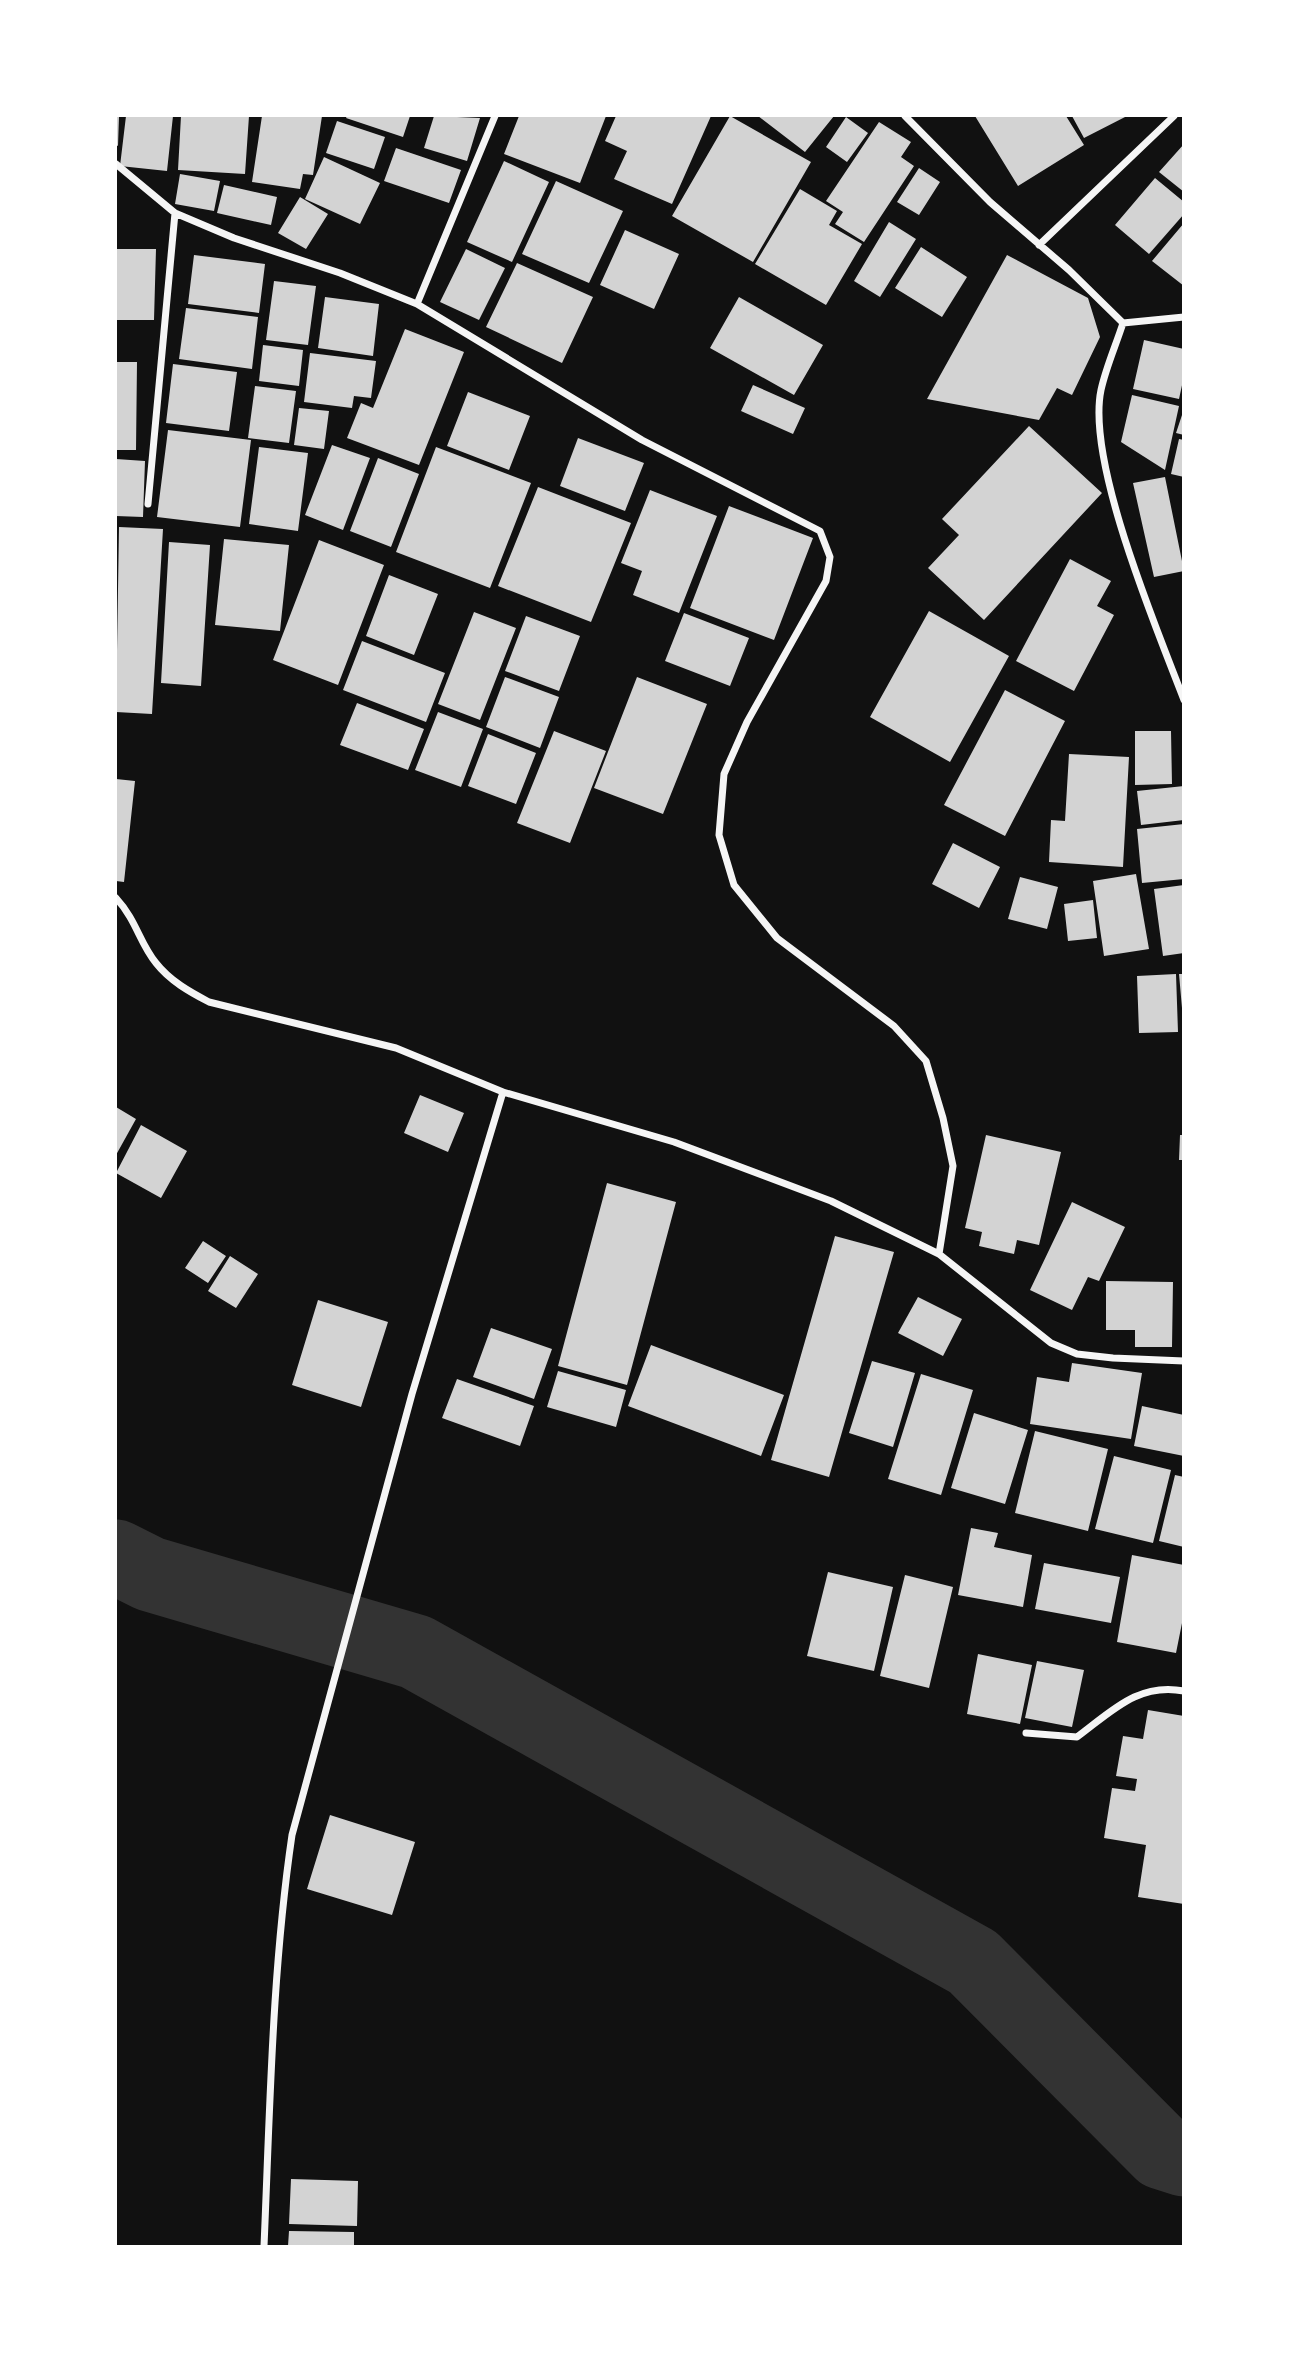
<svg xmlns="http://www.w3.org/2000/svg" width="1299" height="2362" font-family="'Alegreya Sans',sans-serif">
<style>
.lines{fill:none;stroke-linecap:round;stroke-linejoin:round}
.river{stroke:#333;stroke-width:75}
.building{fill:#d3d3d3}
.minor{stroke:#f5f5f5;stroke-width:7}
</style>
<rect width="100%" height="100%" fill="#111"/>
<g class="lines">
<path class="river" d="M 116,1557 L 150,1574 L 416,1652 L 973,1962 L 1162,2152 L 1184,2159"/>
</g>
<path class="building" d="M 116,116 L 119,116 L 118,146 L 116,145 Z
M 126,116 L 173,116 L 167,171 L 120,166 Z
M 181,116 L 249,116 L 245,174 L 178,170 Z
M 262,116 L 322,116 L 313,175 L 303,174 L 300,189 L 252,182 Z
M 347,116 L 410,116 L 403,137 L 346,118 Z
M 434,116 L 480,118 L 467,161 L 424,148 Z
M 519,116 L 606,116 L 580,183 L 504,154 Z
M 616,116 L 711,116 L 672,204 L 614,179 L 627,151 L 605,141 Z
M 730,116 L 811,162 L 753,262 L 672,216 Z
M 758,116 L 834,116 L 805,152 Z
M 975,116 L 1066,116 L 1084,145 L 1018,186 Z
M 1072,116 L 1127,116 L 1084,138 Z
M 846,117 L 868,133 L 847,162 L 826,147 Z
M 337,121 L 385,137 L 374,169 L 326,153 Z
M 879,122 L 911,142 L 901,157 L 914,166 L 864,242 L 835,224 L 843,212 L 826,201 Z
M 1184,144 L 1184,192 L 1159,172 Z
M 396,148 L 461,170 L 449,203 L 384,181 Z
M 324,157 L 380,183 L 360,224 L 305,199 Z
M 504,161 L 549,182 L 512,262 L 467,242 Z
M 919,168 L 940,182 L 919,215 L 897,202 Z
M 180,174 L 220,181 L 214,211 L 175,204 Z
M 1155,178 L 1184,202 L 1184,214 L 1149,254 L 1115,225 Z
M 556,181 L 623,211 L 589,283 L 522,254 Z
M 224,185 L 277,197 L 271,225 L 217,213 Z
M 800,189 L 837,211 L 829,225 L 862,244 L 826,305 L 755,264 Z
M 300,197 L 328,214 L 306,249 L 278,233 Z
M 889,222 L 916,239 L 880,297 L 854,281 Z
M 1184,223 L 1184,286 L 1152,261 Z
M 625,230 L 679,254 L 654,309 L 600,285 Z
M 921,247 L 967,277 L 942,317 L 895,288 Z
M 116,249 L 156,249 L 154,320 L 116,320 Z
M 466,249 L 505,268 L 479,320 L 440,302 Z
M 194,255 L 265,264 L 259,313 L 188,304 Z
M 1007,255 L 1088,298 L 1100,337 L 1072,395 L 1057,388 L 1039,420 L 927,399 Z
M 517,263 L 593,297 L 562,363 L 486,327 Z
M 274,281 L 316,286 L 308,345 L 266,340 Z
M 325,297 L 379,304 L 373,356 L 318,348 Z
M 739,297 L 823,345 L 794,395 L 710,348 Z
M 186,308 L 258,317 L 252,369 L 179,359 Z
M 405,329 L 464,352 L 419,465 L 347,438 L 361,403 L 373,408 Z
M 1144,340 L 1184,349 L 1184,376 L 1179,399 L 1133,389 Z
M 263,345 L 303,350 L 299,386 L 259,381 Z
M 310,353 L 376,361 L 371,398 L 354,396 L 352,408 L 304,402 Z
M 116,362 L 137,362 L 136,450 L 116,450 Z
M 173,364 L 237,372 L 229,431 L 166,423 Z
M 753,385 L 805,408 L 793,434 L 741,411 Z
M 255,386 L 296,391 L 289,443 L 248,438 Z
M 468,392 L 530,416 L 509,470 L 447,446 Z
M 1132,395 L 1179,406 L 1165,470 L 1121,442 Z
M 299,408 L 329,411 L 324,449 L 294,445 Z
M 1184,409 L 1184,435 L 1176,433 Z
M 1029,426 L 1102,493 L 984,620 L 928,568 L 959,535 L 942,519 Z
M 168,430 L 251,440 L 240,527 L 157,517 Z
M 578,438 L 644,463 L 625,511 L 560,486 Z
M 1179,439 L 1184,440 L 1184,477 L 1171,474 Z
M 332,445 L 370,458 L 343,530 L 305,515 Z
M 259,447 L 308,453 L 298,531 L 249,524 Z
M 436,447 L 531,483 L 490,588 L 396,552 Z
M 378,458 L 419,474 L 391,547 L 350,531 Z
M 116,459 L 145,461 L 143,517 L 116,516 Z
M 1165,477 L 1184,571 L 1154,577 L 1133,483 Z
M 538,487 L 631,523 L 591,622 L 498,586 Z
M 650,490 L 717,516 L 679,613 L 633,595 L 642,571 L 621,563 Z
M 729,506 L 813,538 L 774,640 L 690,608 Z
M 119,527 L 163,529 L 152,714 L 116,712 Z
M 224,539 L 289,545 L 280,631 L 215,625 Z
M 319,540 L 384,565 L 338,685 L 273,660 Z
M 169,542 L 210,545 L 201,686 L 161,683 Z
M 1070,559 L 1111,581 L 1097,606 L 1114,615 L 1074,691 L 1016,661 Z
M 389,575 L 438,594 L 414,655 L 366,636 Z
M 929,611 L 1009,656 L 950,762 L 870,717 Z
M 474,612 L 516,628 L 480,720 L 438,704 Z
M 684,613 L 749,638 L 730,686 L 665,661 Z
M 526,616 L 580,636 L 559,691 L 505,671 Z
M 362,641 L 445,673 L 426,722 L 343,690 Z
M 505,677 L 559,697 L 540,748 L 486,727 Z
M 637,677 L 707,704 L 663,814 L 594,788 Z
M 1005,690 L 1065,721 L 1005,836 L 944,805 Z
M 357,703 L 424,729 L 408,770 L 340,745 Z
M 438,712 L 483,729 L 461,787 L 415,770 Z
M 554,731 L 606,751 L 570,843 L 517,823 Z
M 1135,731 L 1171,731 L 1172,784 L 1135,785 Z
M 488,734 L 536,753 L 516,804 L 468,786 Z
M 1069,754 L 1129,757 L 1123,867 L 1049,862 L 1051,820 L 1065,821 Z
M 116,779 L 135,781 L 124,882 L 116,881 Z
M 1184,786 L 1184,820 L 1141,825 L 1137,791 Z
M 1184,824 L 1184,879 L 1142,883 L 1137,829 Z
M 953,843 L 1000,867 L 979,908 L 932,884 Z
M 1136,874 L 1149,949 L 1104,956 L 1093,881 Z
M 1020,877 L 1058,887 L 1047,929 L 1008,919 Z
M 1184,885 L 1184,953 L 1163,956 L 1154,889 Z
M 1093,900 L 1097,938 L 1068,941 L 1064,904 Z
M 1176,974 L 1178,1032 L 1139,1033 L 1137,976 Z
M 1179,974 L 1184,974 L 1184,1008 L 1182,1008 Z
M 420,1095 L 464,1113 L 448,1152 L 404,1133 Z
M 116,1107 L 136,1119 L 116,1155 Z
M 141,1125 L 187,1151 L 161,1198 L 116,1173 Z
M 986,1135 L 1061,1152 L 1039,1245 L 1017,1240 L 1014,1254 L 979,1246 L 982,1232 L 965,1228 Z
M 1180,1135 L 1184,1135 L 1184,1160 L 1179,1160 Z
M 607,1183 L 676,1202 L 627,1385 L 558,1366 Z
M 1072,1202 L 1125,1227 L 1099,1281 L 1088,1277 L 1072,1310 L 1030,1290 Z
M 835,1236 L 894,1252 L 829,1477 L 771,1460 Z
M 203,1241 L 226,1256 L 208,1283 L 185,1268 Z
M 230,1256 L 258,1274 L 236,1308 L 208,1291 Z
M 1106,1281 L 1173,1282 L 1172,1347 L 1135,1347 L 1135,1330 L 1106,1330 Z
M 918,1297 L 962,1319 L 943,1356 L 898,1333 Z
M 318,1300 L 388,1322 L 361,1407 L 292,1385 Z
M 491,1328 L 552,1349 L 534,1399 L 473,1377 Z
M 651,1345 L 784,1395 L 761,1456 L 628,1406 Z
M 872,1361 L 915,1373 L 893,1447 L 849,1433 Z
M 1072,1363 L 1142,1373 L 1131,1439 L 1030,1424 L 1037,1377 L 1069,1382 Z
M 558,1371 L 626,1390 L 616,1427 L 547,1407 Z
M 921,1374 L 973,1390 L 941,1495 L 888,1479 Z
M 457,1379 L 534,1406 L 520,1446 L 442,1418 Z
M 1142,1406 L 1184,1415 L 1184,1456 L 1134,1446 Z
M 974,1413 L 1028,1430 L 1005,1504 L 951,1488 Z
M 1035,1431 L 1108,1449 L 1088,1531 L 1015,1513 Z
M 1114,1456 L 1171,1470 L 1153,1543 L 1095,1529 Z
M 1175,1475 L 1184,1477 L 1184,1547 L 1159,1541 Z
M 971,1528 L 998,1533 L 994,1547 L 1032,1555 L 1023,1607 L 958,1595 Z
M 1132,1555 L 1184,1565 L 1184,1613 L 1176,1653 L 1117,1642 Z
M 1044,1563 L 1120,1577 L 1111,1623 L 1035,1609 Z
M 828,1572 L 893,1587 L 874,1671 L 807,1656 Z
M 905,1575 L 953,1587 L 929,1688 L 880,1676 Z
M 978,1654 L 1032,1665 L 1020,1724 L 967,1714 Z
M 1037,1661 L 1084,1670 L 1072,1727 L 1025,1718 Z
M 1148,1710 L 1184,1716 L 1184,1904 L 1138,1897 L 1146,1845 L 1104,1838 L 1112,1788 L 1135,1791 L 1137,1779 L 1116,1776 L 1123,1736 L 1143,1739 Z
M 330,1815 L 415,1842 L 392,1915 L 307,1889 Z
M 291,2179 L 358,2181 L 357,2226 L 289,2224 Z
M 289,2231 L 354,2232 L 354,2246 L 288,2246 Z"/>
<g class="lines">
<path class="minor" d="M 905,116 L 990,202 L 1069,270 L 1123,323 C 1116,345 1106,367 1101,390 C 1086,462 1157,629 1184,700
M 116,164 L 175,213 L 234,238 L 340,273 L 417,304 L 642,440 L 820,531 L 830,557 L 826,581 L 747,722 L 724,774 L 719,835 L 734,885 L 777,938 L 894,1026 L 926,1061 L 943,1118 L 953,1166 L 939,1254
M 1039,245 L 1174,116
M 417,304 L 495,116
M 1123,323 L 1184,317
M 148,504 L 175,213
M 116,898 C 137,921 139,942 156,963 C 170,981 190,992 209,1002 L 396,1048 L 503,1092
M 1026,1733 L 1077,1737 C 1111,1712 1138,1682 1184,1691
M 264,2246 C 270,2109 272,1971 292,1835 L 412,1394 L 503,1092 L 674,1142 L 831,1201 L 939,1254 L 1051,1343 L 1077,1354 L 1113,1358 L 1184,1361"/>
</g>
<rect width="1299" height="2362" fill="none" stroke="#ffffff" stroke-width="234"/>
</svg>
